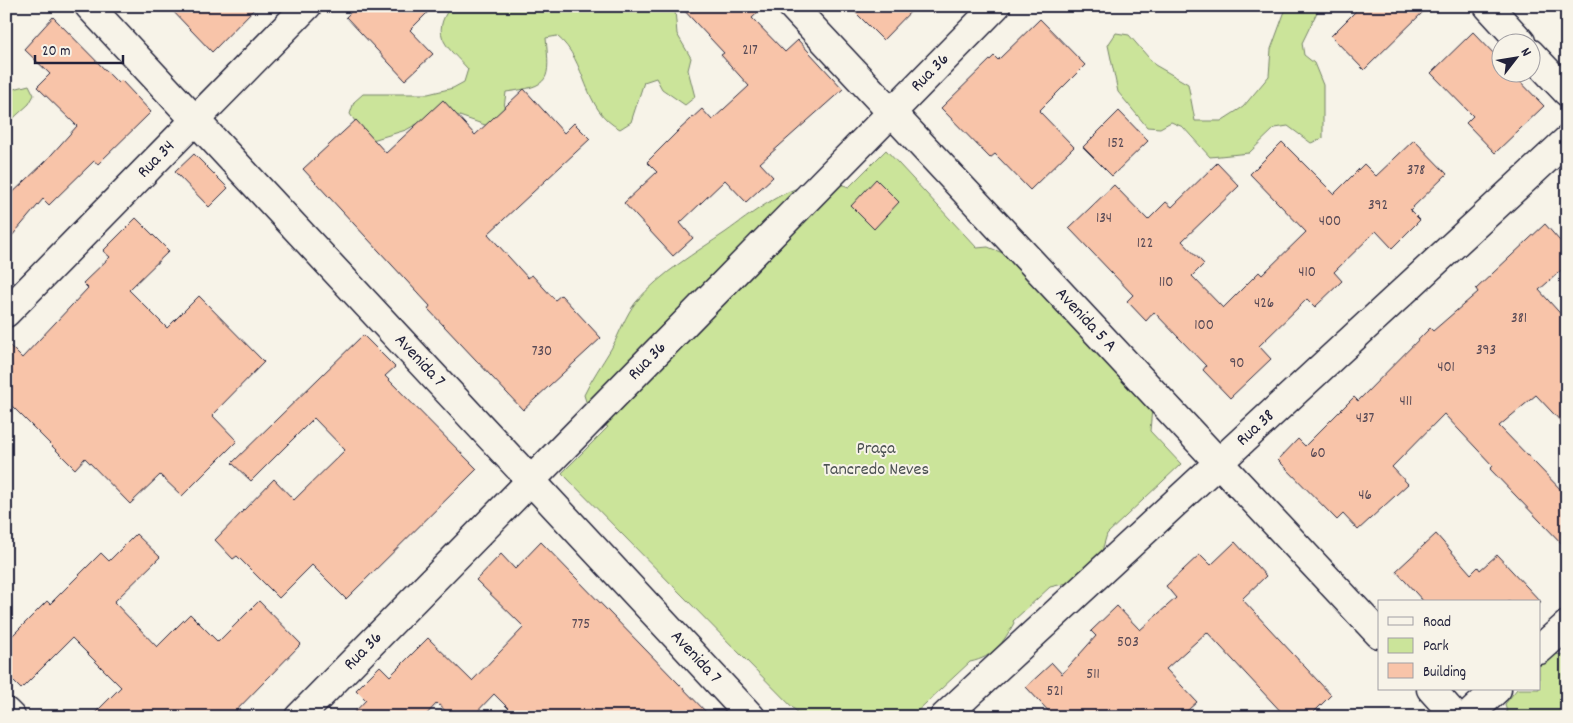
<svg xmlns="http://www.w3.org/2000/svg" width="1573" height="723" font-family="Dekko,sans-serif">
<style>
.green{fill:#cbe49a;stroke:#76836a}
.building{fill:#f8c4a9;stroke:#22223b}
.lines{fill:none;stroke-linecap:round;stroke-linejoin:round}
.minor-casing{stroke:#22223b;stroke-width:31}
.minor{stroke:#f7f3e8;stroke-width:28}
.labels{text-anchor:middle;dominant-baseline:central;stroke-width:4;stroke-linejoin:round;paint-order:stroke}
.number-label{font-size:15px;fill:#584a56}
.street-label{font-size:18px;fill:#22223b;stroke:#f7f3e8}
.park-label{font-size:18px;fill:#4c5253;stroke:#f7f3e8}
</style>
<rect width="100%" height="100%" fill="#f7f3e8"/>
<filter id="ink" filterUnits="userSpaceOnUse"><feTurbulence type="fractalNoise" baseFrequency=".02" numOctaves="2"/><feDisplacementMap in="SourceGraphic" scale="10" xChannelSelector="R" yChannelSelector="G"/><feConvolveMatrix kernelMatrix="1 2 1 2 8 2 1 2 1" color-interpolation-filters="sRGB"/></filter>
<g filter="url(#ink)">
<path class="green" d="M 451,6 L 636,6 L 642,11 C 652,7 666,2 675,10 L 677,34 L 691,58 L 688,70 L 695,97 L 685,105 L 662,89 L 656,78 L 644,82 L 631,122 L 620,129 C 582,110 588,61 557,36 L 546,38 C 550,81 551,86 506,92 L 504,108 L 488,126 L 451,113 L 433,115 L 406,130 L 369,141 L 350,114 L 354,102 L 363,94 L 428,94 L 453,88 L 464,82 L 468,69 C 448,47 429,36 451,6 Z
M 1291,6 L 1320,6 L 1302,43 L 1304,55 L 1314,63 L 1323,85 L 1323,138 L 1311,143 L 1288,126 L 1275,128 L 1249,153 L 1210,157 L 1183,127 L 1171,122 L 1160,128 L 1147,127 L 1118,92 L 1108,45 L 1116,33 L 1129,35 L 1155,65 L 1188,84 L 1195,121 L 1221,121 L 1243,107 L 1269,76 L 1271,49 L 1285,11 Z
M 29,85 L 34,95 L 29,104 L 7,124 L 6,146 L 6,91 Z
M 886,150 L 977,248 L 988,247 L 1015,258 L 1152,408 L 1150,431 L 1181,464 L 1107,534 L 1097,568 L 1076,581 L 1050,587 L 1013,621 L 1014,623 C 1003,643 994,657 970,662 L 911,717 L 802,717 L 562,473 L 608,427 L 591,417 L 584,395 C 592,378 602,364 611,349 C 620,333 625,316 636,302 C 661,273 695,253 726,232 C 751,214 781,190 812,184 C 825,181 836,182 849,187 Z
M 1554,654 L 1567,655 L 1567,717 L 1508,717 L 1505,704 L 1517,689 L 1539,689 L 1539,666 Z"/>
<path class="building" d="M 168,6 L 257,6 L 212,52 Z
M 357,6 L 434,6 L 410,30 L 433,54 L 405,80 L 346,17 Z
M 680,6 L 765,6 L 752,18 L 785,52 L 798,40 L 843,89 L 760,163 L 773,177 L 746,202 L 725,180 L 680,223 L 693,238 L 673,256 L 624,203 L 657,172 L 647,162 L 679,130 L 702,109 L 712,120 L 749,86 L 721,55 L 724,53 Z
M 849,6 L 916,6 L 883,40 Z
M 1361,6 L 1429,6 L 1364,70 L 1331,36 Z
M 53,17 L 118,83 L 121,80 L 151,112 L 98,164 L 94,161 L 49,205 L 43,199 L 6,243 L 6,199 L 44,163 L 77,126 L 37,87 L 50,74 L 24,49 Z
M 1040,19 L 1085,65 L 1039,111 L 1074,147 L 1030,190 L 995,154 L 990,158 L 941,108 L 994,56 L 998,60 Z
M 1473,32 L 1500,60 L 1500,72 L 1511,72 L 1544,106 L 1495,153 L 1466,123 L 1473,116 L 1431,73 Z
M 524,89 L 564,133 L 574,123 L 590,139 L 488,234 L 528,278 L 532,275 L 555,300 L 561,295 L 601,338 L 523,410 L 428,309 L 430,306 L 303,169 L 356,120 L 386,153 L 443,100 L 475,135 Z
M 1119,111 L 1148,141 L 1112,176 L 1083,147 Z
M 1414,140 L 1447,174 L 1410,210 L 1420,220 L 1392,248 L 1376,231 L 1334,272 L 1342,281 L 1315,307 L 1307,299 L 1259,346 L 1271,359 L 1230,398 L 1203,370 L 1206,366 L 1154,312 L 1146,321 L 1127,301 L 1133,295 L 1069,228 L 1114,185 L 1148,220 L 1166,202 L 1172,207 L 1217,163 L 1239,186 L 1182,241 L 1204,264 L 1192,276 L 1223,308 L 1259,272 L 1262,275 L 1306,232 L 1250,174 L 1282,142 L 1334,194 L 1364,164 L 1376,176 Z
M 194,154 L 228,188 L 209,207 L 175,172 Z
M 876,179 L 899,202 L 874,229 L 851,206 Z
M 136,218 L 169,251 L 129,290 L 167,328 L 199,296 L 264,362 L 212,415 L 237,441 L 182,496 L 160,475 L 130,504 L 85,458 L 75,469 L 6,400 L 6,342 L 22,358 L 88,288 L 83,283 L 110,257 L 103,251 Z
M 1545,224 L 1567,249 L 1567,265 L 1539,290 L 1567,321 L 1567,428 L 1536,395 L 1499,426 L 1567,496 L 1567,549 L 1490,469 L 1493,466 L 1444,414 L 1392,467 L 1408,484 L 1358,530 L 1343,514 L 1337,520 L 1278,460 L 1298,439 L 1305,446 L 1354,397 L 1358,401 L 1430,328 L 1433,331 L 1478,292 L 1476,289 Z
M 363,335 L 395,367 L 385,376 L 477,469 L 346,599 L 312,565 L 279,598 L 237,556 L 233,559 L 215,540 L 274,479 L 294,500 L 345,450 L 314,418 L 251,481 L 232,463 Z
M 136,534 L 160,557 L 114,602 L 157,647 L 190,614 L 218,642 L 259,601 L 301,644 L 230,717 L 91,717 L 121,687 L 72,638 L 21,689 L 6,674 L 6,642 L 47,601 L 50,604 L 101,553 L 109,561 Z
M 1436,534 L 1471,574 L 1478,567 L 1480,570 L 1497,555 L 1541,602 L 1424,602 L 1396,571 Z
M 541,542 L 711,717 L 517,717 L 494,694 L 472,717 L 452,717 L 437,703 L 424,717 L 350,717 L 366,700 L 356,690 L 380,666 L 390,676 L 428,638 L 472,681 L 524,627 L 476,580 L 501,554 L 515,569 Z
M 1235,542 L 1266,576 L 1242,599 L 1331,695 L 1309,717 L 1286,717 L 1207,632 L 1166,669 L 1197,702 L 1180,717 L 1054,717 L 1026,687 L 1052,663 L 1062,674 L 1096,636 L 1091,631 L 1117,606 L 1140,630 L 1176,598 L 1166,586 L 1200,554 L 1211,565 Z"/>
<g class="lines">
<g class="minor-casing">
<g id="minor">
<path id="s1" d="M 89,6 L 751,717"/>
<path id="s2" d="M 792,6 L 1379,634"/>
<path d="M 1488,6 L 1521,42"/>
<path d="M 1530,53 L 1567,92"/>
<path id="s3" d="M 6,313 L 307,6"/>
<path d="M 1539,650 L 1567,625"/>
<path d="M 1431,689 L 1456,717"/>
<path d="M 6,712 L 11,717"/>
<path id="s4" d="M 299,717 L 996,6"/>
<path id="s5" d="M 944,717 L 1567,140"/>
<path d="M 1467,717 L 1497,689"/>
</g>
</g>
<use href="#minor" class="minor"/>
</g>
</g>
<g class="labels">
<g class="number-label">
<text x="750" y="51">217</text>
<text x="1116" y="144">152</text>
<text x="1416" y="171">378</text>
<text x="1378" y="206">392</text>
<text x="1104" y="219">134</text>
<text x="1330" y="222">400</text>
<text x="1145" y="244">122</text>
<text x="1307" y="273">410</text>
<text x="1166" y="283">110</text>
<text x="1264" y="304">426</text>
<text x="1519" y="319">381</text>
<text x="1204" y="326">100</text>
<text x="1486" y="351">393</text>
<text x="542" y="352">730</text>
<text x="1237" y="364">90</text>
<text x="1446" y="368">401</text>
<text x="1406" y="402">411</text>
<text x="1365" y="419">437</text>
<text x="1318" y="454">60</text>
<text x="1365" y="496">46</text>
<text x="581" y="625">775</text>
<text x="1128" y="643">503</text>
<text x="1093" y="675">511</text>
<text x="1055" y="692">521</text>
</g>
<g class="street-label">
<text stroke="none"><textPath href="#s4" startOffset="902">Rua 36</textPath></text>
<text stroke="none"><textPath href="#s3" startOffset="215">Rua 34</textPath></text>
<text stroke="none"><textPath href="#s2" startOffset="430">Avenida 5 A</textPath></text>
<text stroke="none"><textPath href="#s4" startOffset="498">Rua 36</textPath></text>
<text stroke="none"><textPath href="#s1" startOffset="485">Avenida 7</textPath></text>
<text stroke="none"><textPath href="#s5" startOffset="425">Rua 38</textPath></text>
<text stroke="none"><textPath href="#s4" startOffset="92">Rua 36</textPath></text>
<text stroke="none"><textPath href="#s1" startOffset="890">Avenida 7</textPath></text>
</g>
<g class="park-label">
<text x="876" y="449">Praça<tspan x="876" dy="21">Tancredo Neves</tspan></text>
</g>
</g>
<rect width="1573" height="723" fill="none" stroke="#f7f3e8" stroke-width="25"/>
<rect x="12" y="12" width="1548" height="698" fill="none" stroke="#22223b" stroke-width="2" filter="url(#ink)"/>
<rect x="1378" y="600" width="162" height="90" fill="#f7f3e8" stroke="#a29fa3"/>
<rect x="1388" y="617" width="25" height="8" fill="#f7f3e8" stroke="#a29fa3"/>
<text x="1423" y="626" font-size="15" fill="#22223b">Road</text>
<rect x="1388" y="638" width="25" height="15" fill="#cbe49a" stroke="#a29fa3"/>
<text x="1423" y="650" font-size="15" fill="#22223b">Park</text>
<rect x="1388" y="663" width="25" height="15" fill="#f8c4a9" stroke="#a29fa3"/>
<text x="1423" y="676" font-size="15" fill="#22223b">Building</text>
<g transform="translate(1516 58) rotate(59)"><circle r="24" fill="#f7f3e8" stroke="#a29fa3"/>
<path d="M0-4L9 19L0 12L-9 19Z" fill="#22223b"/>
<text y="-8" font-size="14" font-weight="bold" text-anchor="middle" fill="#22223b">N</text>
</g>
<path d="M35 55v8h88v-8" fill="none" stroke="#22223b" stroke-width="2.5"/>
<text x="42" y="55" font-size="15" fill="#22223b" stroke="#f7f3e8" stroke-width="4" paint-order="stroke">20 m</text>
</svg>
